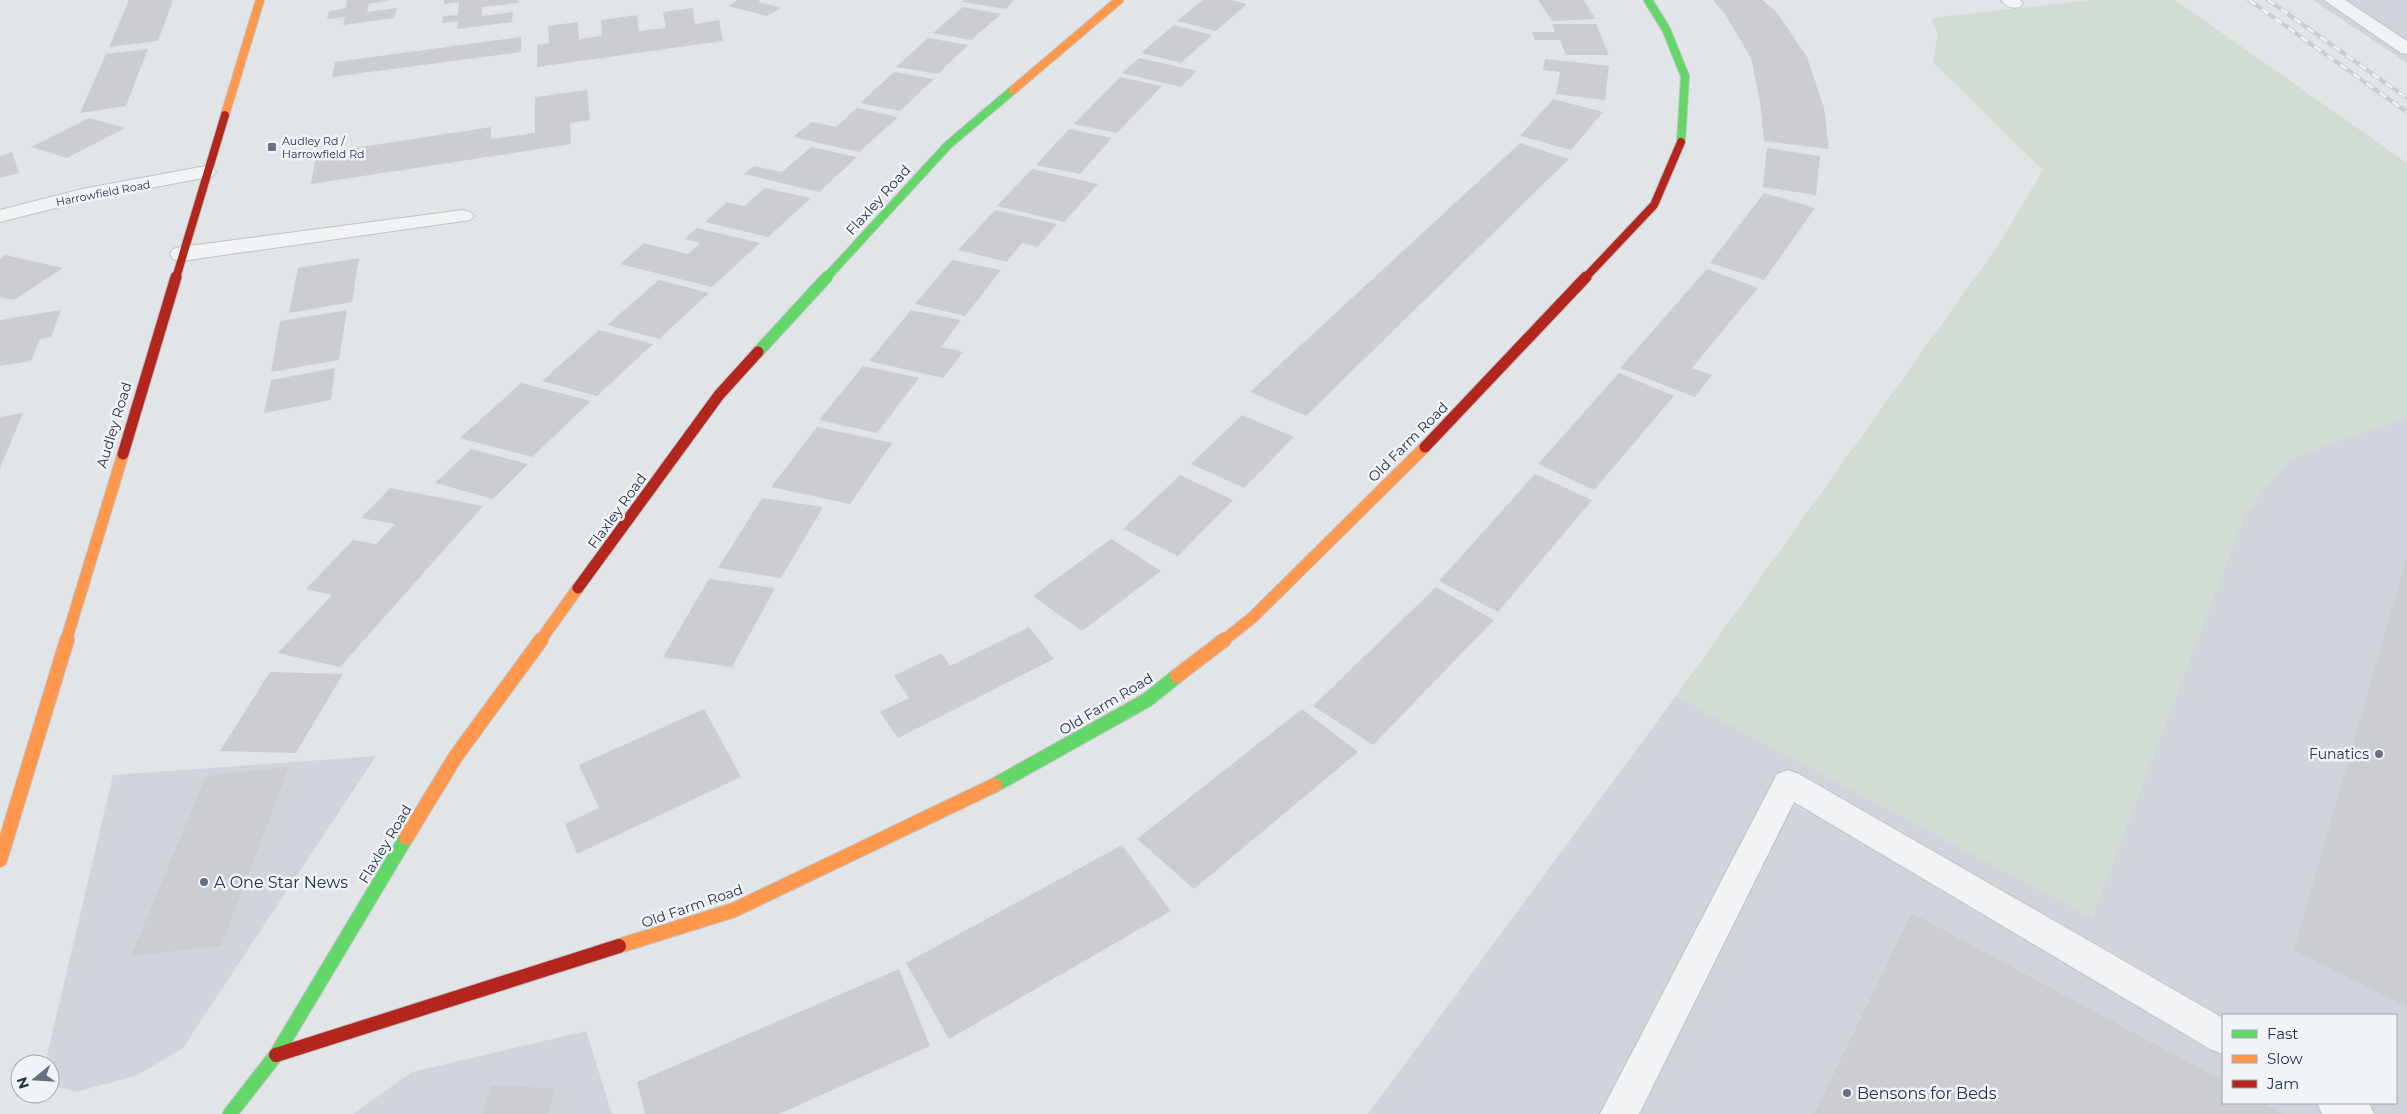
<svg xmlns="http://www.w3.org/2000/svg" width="2407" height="1114" font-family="Montserrat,sans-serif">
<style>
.built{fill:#d0d5db;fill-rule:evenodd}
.green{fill:#d3dcd3}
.building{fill:#cbcdd0}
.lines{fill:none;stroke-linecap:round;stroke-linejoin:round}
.lane-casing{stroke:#c0c3c6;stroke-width:2}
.street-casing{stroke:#c0c3c6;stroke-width:2}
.fast-far2-casing{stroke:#c0c3c6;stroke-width:10}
.fast-far1-casing{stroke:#c0c3c6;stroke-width:13}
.fast-casing{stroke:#c0c3c6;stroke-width:16}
.slow-far2-casing{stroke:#c0c3c6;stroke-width:10}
.slow-far1-casing{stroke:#c0c3c6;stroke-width:13}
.slow-casing{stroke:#c0c3c6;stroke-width:16}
.jam-far2-casing{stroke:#c0c3c6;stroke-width:10}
.jam-far1-casing{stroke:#c0c3c6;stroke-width:13}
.jam-casing{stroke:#c0c3c6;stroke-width:16}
.lane{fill:#f2f3f4;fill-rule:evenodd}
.street{fill:#f2f3f4;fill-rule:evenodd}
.fast-far2{stroke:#63d668;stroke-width:8}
.fast-far1{stroke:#63d668;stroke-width:11}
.fast{stroke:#63d668;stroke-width:14}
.slow-far2{stroke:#ff974d;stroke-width:8}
.slow-far1{stroke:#ff974d;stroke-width:11}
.slow{stroke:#ff974d;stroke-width:14}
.jam-far2{stroke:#b3261e;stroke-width:8}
.jam-far1{stroke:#b3261e;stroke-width:11}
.jam{stroke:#b3261e;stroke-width:14}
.rail-casing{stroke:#cbcdcf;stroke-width:4}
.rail{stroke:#f0f3f7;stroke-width:2.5;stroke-dasharray:8;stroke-linecap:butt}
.poi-dot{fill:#68717d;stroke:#f0f3f7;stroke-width:2}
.labels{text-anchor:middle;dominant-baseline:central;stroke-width:5;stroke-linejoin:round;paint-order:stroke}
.far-poi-label{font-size:11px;fill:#273343;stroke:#f0f3f7;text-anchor:start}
.far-street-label{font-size:11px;fill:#273343;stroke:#f0f3f7}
.street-label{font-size:14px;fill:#273343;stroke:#f0f3f7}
.poi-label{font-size:14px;fill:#273343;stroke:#f0f3f7;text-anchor:end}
.near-poi-label{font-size:16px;fill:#273343;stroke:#f0f3f7;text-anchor:start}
</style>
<rect width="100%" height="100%" fill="#e2e5e8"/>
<path class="built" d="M 2313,0 L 2407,0 L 2407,63 Z
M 2407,417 L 2407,1114 L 1368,1114 L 1676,696 L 2092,917 L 2246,511 L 2290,458 ZM 2223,1015 L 2396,1015 L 2396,1103 L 2223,1103 Z
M 376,756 L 183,1048 L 138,1075 L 76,1092 L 50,1084 L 50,1064 L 45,1064 L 113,775 Z
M 586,1031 L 612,1114 L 353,1114 L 412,1072 Z"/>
<path class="green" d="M 2091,0 L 2175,0 L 2407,163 L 2407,417 L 2290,458 L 2246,511 L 2092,917 L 1676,696 L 1999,244 L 2043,170 L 1933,62 L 1938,34 L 1931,18 Z"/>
<path class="building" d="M 129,0 L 173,0 L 158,41 L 109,47 Z
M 347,0 L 389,0 L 369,4 L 367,12 L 397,8 L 394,18 L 343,25 L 345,17 L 327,19 L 329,11 L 346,8 Z
M 444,0 L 518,0 L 518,3 L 482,7 L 482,16 L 513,12 L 512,22 L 457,29 L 458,21 L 442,23 L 443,16 L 458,15 L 459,2 L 444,4 Z
M 738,0 L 761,0 L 758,2 L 781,8 L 767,16 L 728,6 Z
M 964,0 L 1014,0 L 1006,9 L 962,2 Z
M 1203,0 L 1231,0 L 1247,4 L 1216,31 L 1177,21 Z
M 1538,0 L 1583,0 L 1596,19 L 1552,21 Z
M 1713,0 L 1763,0 L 1778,14 L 1807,57 L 1824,108 L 1829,149 L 1764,141 L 1760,102 L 1751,58 L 1725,14 Z
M 963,7 L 1001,14 L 971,40 L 933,33 Z
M 693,8 L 695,24 L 719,20 L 723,41 L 537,67 L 537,45 L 549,43 L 548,26 L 578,22 L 579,39 L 602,36 L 601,20 L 637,15 L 639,31 L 666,28 L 663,12 Z
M 1552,24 L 1596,24 L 1609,55 L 1566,55 L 1560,40 L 1535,40 L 1532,32 L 1555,32 Z
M 1174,25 L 1212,35 L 1181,63 L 1141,53 Z
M 521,37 L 521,52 L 332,77 L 335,62 Z
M 928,38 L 968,45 L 938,74 L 896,67 Z
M 148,49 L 126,106 L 80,113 L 106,54 Z
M 1139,58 L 1197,71 L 1181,87 L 1122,73 Z
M 1545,59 L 1609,66 L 1605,100 L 1556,94 L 1560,72 L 1543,70 Z
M 894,72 L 934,79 L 900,111 L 860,103 Z
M 1120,77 L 1162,86 L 1117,133 L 1074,124 Z
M 587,90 L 590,120 L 570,123 L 571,144 L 311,184 L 316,154 L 491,127 L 491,139 L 535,133 L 535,97 Z
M 1553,99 L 1603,112 L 1571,150 L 1520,136 Z
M 857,108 L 898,117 L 859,152 L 793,137 L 812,122 L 836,127 Z
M 89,118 L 125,128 L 67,158 L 31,147 Z
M 1069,129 L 1112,138 L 1080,174 L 1036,165 Z
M 1520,143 L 1569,159 L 1306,416 L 1250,392 Z
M 811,147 L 857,157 L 819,192 L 744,174 L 754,166 L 782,172 Z
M 1767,148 L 1820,156 L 1816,195 L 1763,187 Z
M 12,152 L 19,173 L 0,178 L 0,156 Z
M 1032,169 L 1098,184 L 1064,222 L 997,206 Z
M 765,188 L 811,198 L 768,237 L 705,222 L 727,202 L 744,206 Z
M 1764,193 L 1815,208 L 1764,280 L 1710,263 Z
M 995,210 L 1057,224 L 1038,247 L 1022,243 L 1007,262 L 958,250 Z
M 697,228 L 760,243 L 712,287 L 620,264 L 644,243 L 688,254 L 700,243 L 684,239 Z
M 5,255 L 63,268 L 14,300 L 0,297 L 0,259 Z
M 359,258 L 352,302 L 289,313 L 298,268 Z
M 952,260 L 1001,270 L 965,316 L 915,304 Z
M 1707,269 L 1758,288 L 1692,368 L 1712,375 L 1695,397 L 1620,368 Z
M 659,280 L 709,293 L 659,339 L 607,325 Z
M 61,310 L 51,337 L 40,339 L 31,361 L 0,366 L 0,320 Z
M 347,310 L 339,360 L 271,372 L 280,321 Z
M 911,310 L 961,320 L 941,347 L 963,352 L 943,378 L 869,361 Z
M 599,330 L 653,344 L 597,396 L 542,381 Z
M 863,366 L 919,378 L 877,433 L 819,420 Z
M 335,368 L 331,400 L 264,413 L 271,380 Z
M 1619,373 L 1674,396 L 1594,490 L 1538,464 Z
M 521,383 L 591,401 L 532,457 L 460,438 Z
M 23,413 L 0,468 L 0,417 Z
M 1242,415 L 1294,437 L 1244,488 L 1191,464 Z
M 817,427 L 892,443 L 850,504 L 771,487 Z
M 471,449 L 528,464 L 493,499 L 435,483 Z
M 1535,474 L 1592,500 L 1498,612 L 1439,581 Z
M 1180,475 L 1233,500 L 1178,556 L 1123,529 Z
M 390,488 L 483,506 L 340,667 L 278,653 L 332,595 L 306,589 L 353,540 L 376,544 L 395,524 L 361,518 Z
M 762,498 L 823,507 L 781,578 L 718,568 Z
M 1111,539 L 1161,571 L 1082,631 L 1033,596 Z
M 2406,560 L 2407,560 L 2407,1007 L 2294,950 Z
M 709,579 L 775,588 L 732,667 L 663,657 Z
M 1436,587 L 1494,620 L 1373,745 L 1313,706 Z
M 1029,627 L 1054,659 L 898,738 L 880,712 L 909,698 L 894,676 L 941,653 L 950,666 Z
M 270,672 L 343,674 L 296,753 L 220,751 Z
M 704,709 L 741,777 L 577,854 L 565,824 L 599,808 L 579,765 Z
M 1302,709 L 1358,752 L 1194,889 L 1137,839 Z
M 289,767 L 221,946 L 131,956 L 206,776 Z
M 1122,845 L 1171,911 L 949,1039 L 906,963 Z
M 1912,913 L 2223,1081 L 2223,1103 L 2263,1103 L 2283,1114 L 1814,1114 Z
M 899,969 L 930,1046 L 779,1114 L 645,1114 L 637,1082 Z
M 491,1086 L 555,1088 L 548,1114 L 482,1114 Z"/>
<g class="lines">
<g class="lane-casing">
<path id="lane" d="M 2324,0 L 2345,0 L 2407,41 L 2407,54 L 2401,53 Z
M 463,210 L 470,212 L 474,216 L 470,220 L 181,261 L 173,259 L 170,254 L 173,249 L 181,247 Z
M 1788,770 L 1799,774 L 2223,1018 L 2223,1054 L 2210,1049 L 1794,802 L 1639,1114 L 1600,1114 L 1777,774 Z
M 2317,1103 L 2369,1103 L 2374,1114 L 2322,1114 Z"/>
</g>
<g class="street-casing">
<path id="street" d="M 2001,0 L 2020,0 L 2023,3 L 2020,7 C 2012,9 2006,7 2001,0 Z
M 206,166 L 213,168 L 216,172 L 213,176 L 83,201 L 0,222 L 0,210 L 82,189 Z"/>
</g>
<g class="fast-far2-casing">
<path id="fast-far2" d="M 1648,0 L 1666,29 L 1685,76 L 1681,142
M 826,278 L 948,145 L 1013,90"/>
</g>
<g class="fast-far1-casing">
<path id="fast-far1" d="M 758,352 L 827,277"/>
</g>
<g class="fast-casing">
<path id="fast" d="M 995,785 L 1147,700 L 1177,676
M 230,1114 L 276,1055 L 406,838"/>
</g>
<g class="slow-far2-casing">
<path id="slow-far2" d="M 1013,90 L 1119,0
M 225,115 L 260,0"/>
</g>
<g class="slow-far1-casing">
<path id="slow-far1" d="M 66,641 L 123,454
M 540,641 L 578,588
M 1223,641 L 1252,618 L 1425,447"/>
</g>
<g class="slow-casing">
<path id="slow" d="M 1177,676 L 1224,640
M 406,838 L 456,756 L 541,640
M 0,860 L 67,640
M 619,946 L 734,910 L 995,785"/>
</g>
<g class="jam-far2-casing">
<path id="jam-far2" d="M 176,278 L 225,115
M 1585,278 L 1654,205 L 1681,142"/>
</g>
<g class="jam-far1-casing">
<path id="jam-far1" d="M 1425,447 L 1586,277
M 123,454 L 176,277
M 578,588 L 719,395 L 758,352"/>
</g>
<g class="jam-casing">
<path id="jam" d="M 276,1055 L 619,946"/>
</g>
<use href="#lane" class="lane"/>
<use href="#street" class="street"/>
<use href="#fast-far2" class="fast-far2"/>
<use href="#fast-far1" class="fast-far1"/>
<use href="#fast" class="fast"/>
<use href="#slow-far2" class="slow-far2"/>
<use href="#slow-far1" class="slow-far1"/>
<use href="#slow" class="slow"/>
<use href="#jam-far2" class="jam-far2"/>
<use href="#jam-far1" class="jam-far1"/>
<use href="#jam" class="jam"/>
<g class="rail-casing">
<path id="rail" d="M 2249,0 L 2407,112
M 2268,0 L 2407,98"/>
</g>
<use href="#rail" class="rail"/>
</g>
<g class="poi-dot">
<rect x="267" y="142" width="10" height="10" rx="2.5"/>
<circle cx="2379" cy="754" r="5"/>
<circle cx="204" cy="882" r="5"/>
<circle cx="1847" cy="1093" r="5"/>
</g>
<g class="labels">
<g class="far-poi-label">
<text x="282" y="141">Audley Rd /<tspan x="282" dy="13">Harrowfield Rd</tspan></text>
</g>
<g class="far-street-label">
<text transform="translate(103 193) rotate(-11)">Harrowfield Road</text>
</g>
<g class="street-label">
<text transform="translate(878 200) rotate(-48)">Flaxley Road</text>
<text transform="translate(114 425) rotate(-73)">Audley Road</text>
<text transform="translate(1408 442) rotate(-45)">Old Farm Road</text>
<text transform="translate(617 511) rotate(-54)">Flaxley Road</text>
<text transform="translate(1106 704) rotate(-31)">Old Farm Road</text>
<text transform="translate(385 844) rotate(-59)">Flaxley Road</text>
<text transform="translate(692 906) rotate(-19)">Old Farm Road</text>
</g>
<g class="poi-label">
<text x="2369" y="754">Funatics</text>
</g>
<g class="near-poi-label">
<text x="214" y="882">A One Star News</text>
<text x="1857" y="1093">Bensons for Beds</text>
</g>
</g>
<rect x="2222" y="1014" width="175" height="90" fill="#f0f3f7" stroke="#a0a6af"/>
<rect x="2232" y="1030" width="25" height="8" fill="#63d668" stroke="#a0a6af"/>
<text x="2267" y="1039" font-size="15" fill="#273343">Fast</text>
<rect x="2232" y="1055" width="25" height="8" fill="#ff974d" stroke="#a0a6af"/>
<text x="2267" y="1064" font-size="15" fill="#273343">Slow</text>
<rect x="2232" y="1080" width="25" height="8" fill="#b3261e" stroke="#a0a6af"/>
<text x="2267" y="1089" font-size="15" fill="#273343">Jam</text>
<g transform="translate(35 1079) rotate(252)"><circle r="24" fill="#f0f3f7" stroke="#a0a6af"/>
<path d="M0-4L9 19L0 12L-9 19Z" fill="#68717d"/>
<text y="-8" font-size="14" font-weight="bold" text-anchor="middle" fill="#273343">N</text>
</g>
</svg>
